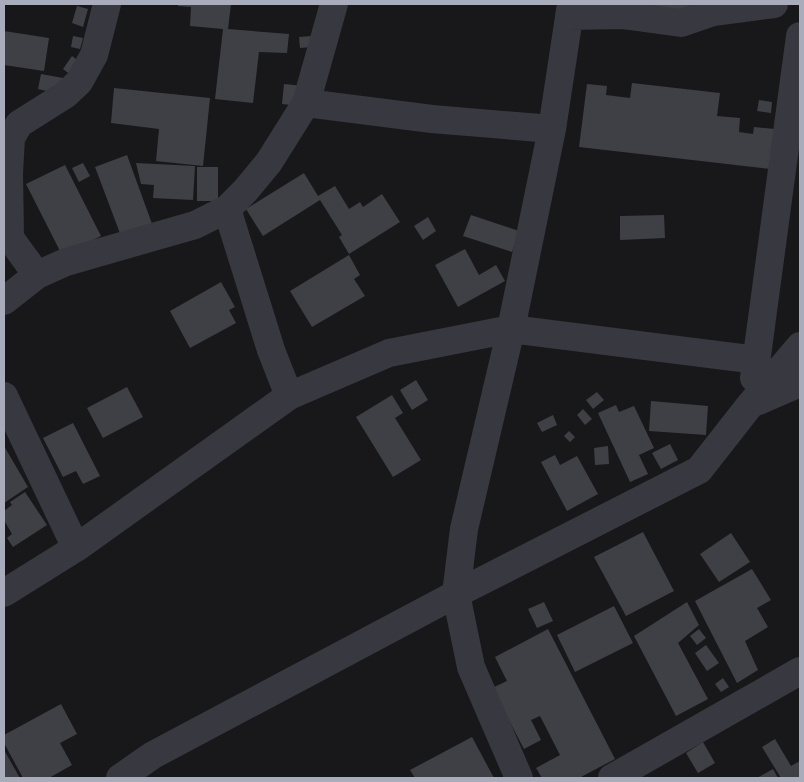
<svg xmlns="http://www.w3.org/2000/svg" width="804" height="782" font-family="Figtree,sans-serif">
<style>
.building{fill:#3f4045}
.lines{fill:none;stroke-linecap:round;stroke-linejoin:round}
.street{stroke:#383940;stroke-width:28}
</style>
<rect width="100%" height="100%" fill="#18181a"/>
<path class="building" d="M 178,4 L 231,4 L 228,29 L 289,34 L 287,53 L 259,52 L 253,103 L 215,99 L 223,29 L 190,26 L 191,7 L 178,6 Z
M 645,4 L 689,4 L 688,16 L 644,9 Z
M 77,6 L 88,9 L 83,27 L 72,23 Z
M 4,31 L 49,38 L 44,71 L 4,65 Z
M 73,36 L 83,38 L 80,49 L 71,47 Z
M 311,36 L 312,47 L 300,48 L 299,37 Z
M 72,56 L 84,65 L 75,78 L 63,69 Z
M 41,74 L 63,78 L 60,94 L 38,89 Z
M 632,83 L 720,93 L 717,116 L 740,118 L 739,132 L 753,134 L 754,127 L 775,129 L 770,169 L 579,147 L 587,84 L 607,86 L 606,95 L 630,98 Z
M 284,84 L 304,86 L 300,106 L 282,104 Z
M 114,88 L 210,98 L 203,166 L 156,161 L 159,129 L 111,123 Z
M 759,100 L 772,102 L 771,113 L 757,111 Z
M 127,155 L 155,232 L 124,244 L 95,167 Z
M 83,163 L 90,176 L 79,182 L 72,168 Z
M 136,163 L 195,166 L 193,200 L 153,198 L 154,185 L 141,184 Z
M 65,165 L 101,236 L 62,255 L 26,184 Z
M 197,167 L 218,167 L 218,201 L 197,201 Z
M 304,173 L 318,196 L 335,186 L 349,209 L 360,202 L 363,207 L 382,194 L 400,222 L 349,254 L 339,237 L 342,235 L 320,200 L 263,236 L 246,209 Z
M 471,215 L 519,231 L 512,252 L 463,236 Z
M 664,215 L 665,238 L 620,240 L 620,216 Z
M 428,217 L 436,231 L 423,240 L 414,226 Z
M 465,249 L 479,275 L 496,265 L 505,281 L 458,307 L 435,265 Z
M 349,255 L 360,275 L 354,279 L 365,296 L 312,327 L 290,291 Z
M 221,282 L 235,307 L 229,310 L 236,323 L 190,348 L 170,311 Z
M 416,380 L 428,400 L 412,410 L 400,390 Z
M 127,387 L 143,417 L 103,438 L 87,408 Z
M 597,392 L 604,400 L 593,409 L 586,400 Z
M 392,395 L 403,413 L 395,418 L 421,460 L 393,477 L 356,417 Z
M 651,401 L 708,406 L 706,435 L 649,431 Z
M 616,405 L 619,412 L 634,406 L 654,448 L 639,455 L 648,474 L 630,482 L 598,413 Z
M 583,409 L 592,419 L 585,425 L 577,415 Z
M 553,415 L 557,425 L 542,432 L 537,423 Z
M 73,423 L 100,476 L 83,484 L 76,471 L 63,477 L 43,438 Z
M 569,431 L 575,437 L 570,442 L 564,436 Z
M 670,444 L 678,460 L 661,469 L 652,453 Z
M 4,446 L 28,487 L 4,503 Z
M 608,446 L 609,464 L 595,465 L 594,448 Z
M 555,455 L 560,465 L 577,456 L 598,494 L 567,511 L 541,462 Z
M 25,492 L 47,525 L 13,547 L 7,538 L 12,534 L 4,520 L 4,511 L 12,505 L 10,502 Z
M 643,532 L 674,591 L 626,616 L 594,557 Z
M 731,533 L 750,562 L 719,582 L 700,554 Z
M 752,569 L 771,600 L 757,608 L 768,627 L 745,641 L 758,670 L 737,683 L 695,601 Z
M 544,602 L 553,621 L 537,628 L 528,609 Z
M 687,602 L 699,625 L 678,643 L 708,699 L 676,716 L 634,636 Z
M 614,606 L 633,643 L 575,672 L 557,635 Z
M 548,629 L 615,759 L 579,778 L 542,778 L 536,768 L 560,755 L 540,716 L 531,720 L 541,740 L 524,749 L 492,688 L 507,681 L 495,657 Z
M 699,629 L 706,638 L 697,645 L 690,636 Z
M 706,645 L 719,663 L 707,671 L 695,653 Z
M 723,678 L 729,687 L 721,692 L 715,684 Z
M 61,704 L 77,734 L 60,743 L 72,765 L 49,778 L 23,778 L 4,743 L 4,735 Z
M 472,737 L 494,778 L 415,778 L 410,770 Z
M 775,739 L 791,766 L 800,761 L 800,778 L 781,778 L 762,747 Z
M 703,742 L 715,763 L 698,773 L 686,753 Z
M 4,750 L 20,778 L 4,778 Z
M 773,769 L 778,778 L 757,778 Z"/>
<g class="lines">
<path class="street" d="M 569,16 L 622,15 L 681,23 L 713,12 L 774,4
M 306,103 L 432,119 L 552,129
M 227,209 L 271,350 L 289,396
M 4,234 L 10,238 L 37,275
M 10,238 L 9,173 L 11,138 L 19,124 L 65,95 L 79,82 L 94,55 L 107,4
M 4,301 L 37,275 L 66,262 L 195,225 L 227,209 L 245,191 L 269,162 L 306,103 L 334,4
M 754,378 L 800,36
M 4,396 L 76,548
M 756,402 L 800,383
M 4,593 L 76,548 L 289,396 L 389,353 L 511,329 L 757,360
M 120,778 L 153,755 L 456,594 L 699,470 L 750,405 L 800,346
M 519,778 L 471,667 L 456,594 L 464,529 L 511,329 L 552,129 L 571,4
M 612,778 L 800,671"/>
</g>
<rect width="804" height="782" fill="none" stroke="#a9adbb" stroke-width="10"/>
</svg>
